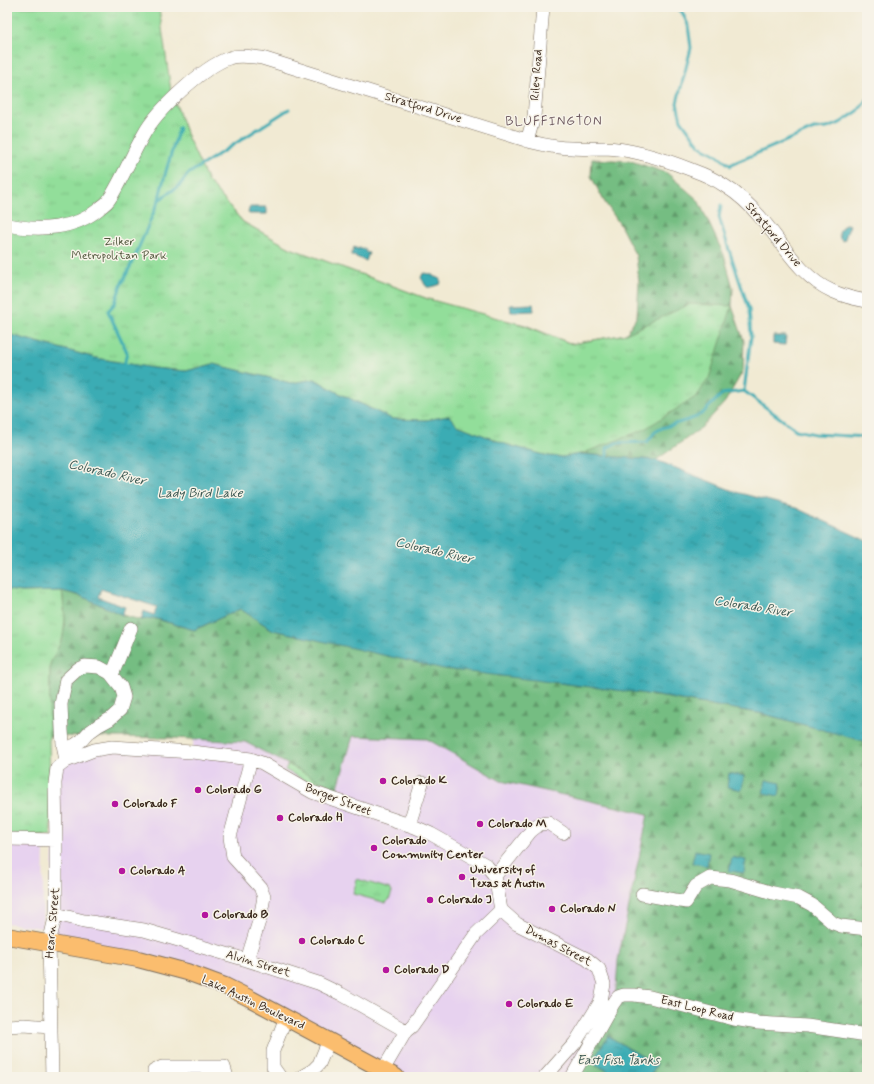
<svg xmlns="http://www.w3.org/2000/svg" width="874" height="1084" font-family="Mynerve,sans-serif">
<style>
.built{fill:#e7d2ef}
.green{fill:#92de9a;stroke:#66845c}
.forest{fill:url(#forest-firs);stroke:#587450}
.park{fill:url(#park-tufts);stroke:#66845c}
.water{fill:url(#water-ripples);stroke:#3a6b69}
.lines{fill:none;stroke-linecap:round;stroke-linejoin:round}
.stream{stroke:#3aacb4;stroke-width:3}
.minor-casing{stroke:#7b6d5d;stroke-width:14}
.major-casing{stroke:#7b6d5d;stroke-width:18}
.minor{stroke:#fff;stroke-width:13}
.major{stroke:#fbbd6e;stroke-width:16}
.poi-dot{fill:#b5179e;stroke:#f7f3e8;stroke-width:1.5}
.labels{text-anchor:middle;dominant-baseline:central;stroke-width:3;stroke-linejoin:round;paint-order:stroke}
.street-label{font-size:12px;fill:#3b2a1e;stroke:#f7f3e8}
.park-label{font-size:12px;fill:#51573d;stroke:#f7f3e8}
.poi-label{font-size:12px;font-weight:bold;fill:#3b2a1e;stroke:#f7f3e8;text-anchor:start}
.neighbourhood-label{font-size:13px;letter-spacing:1px;fill:#6c585e;stroke:#f7f3e8}
.water-label{font-size:13px;font-style:italic;fill:#3b5852;stroke:#f7f3e8}
</style>
<defs>
<pattern id="forest-firs" width="22" height="20" patternUnits="userSpaceOnUse"><rect width="22" height="20" fill="#75bd82"/><path d="M5 1l3.5 6h-7zM16 11l3.5 6h-7z" fill="#619a6a"/></pattern>
<pattern id="park-tufts" width="24" height="20" patternUnits="userSpaceOnUse"><rect width="24" height="20" fill="#92de9a"/><path d="M3 7l-1-3M5 7V3M7 7l1-3M15 17l-1-3M17 17v-4M19 17l1-3" fill="none" stroke="#7fbf84"/></pattern>
<pattern id="water-ripples" width="26" height="14" patternUnits="userSpaceOnUse"><rect width="26" height="14" fill="#3aacb4"/><path d="M2 4q2-2 4 0t4 0M15 11q2-2 4 0t4 0" fill="none" stroke="#328c92"/></pattern>
</defs>
<rect width="100%" height="100%" fill="#f7f3e8"/>
<filter id="ink" filterUnits="userSpaceOnUse"><feTurbulence type="fractalNoise" baseFrequency=".025" numOctaves="2"/><feDisplacementMap in="SourceGraphic" scale="8" xChannelSelector="R" yChannelSelector="G"/><feConvolveMatrix kernelMatrix="1 2 1 2 8 2 1 2 1" color-interpolation-filters="sRGB"/></filter>
<filter id="wash" filterUnits="userSpaceOnUse"><feTurbulence type="fractalNoise" baseFrequency=".012" numOctaves="4" result="noise"/><feDisplacementMap in="SourceGraphic" scale="16" xChannelSelector="R" yChannelSelector="G"/><feGaussianBlur stdDeviation="0.9" result="paint"/><feColorMatrix in="noise" values="0 0 0 0 0 0 0 0 0 0 0 0 0 0 0 0 0 1.4 0 .05"/><feComposite in="paint" operator="in"/></filter>
<g filter="url(#wash)">
<rect width="100%" height="100%" fill="#f1ead3"/>
<path class="built" d="M 212,622 L 764,714 L 867,1077 L 396,1077 L 224,986 L 49,943 L 57,768 L 94,750 L 192,752 Z
M 7,845 L 44,848 L 42,928 L 7,923 Z"/>
<path class="green" d="M 298,745 L 331,762 L 318,787 L 285,770 Z"/>
<path class="forest" d="M 177,107 L 188,139 L 208,181 L 243,222 L 290,248 L 428,299 L 484,315 L 525,325 L 572,344 L 626,334 L 637,316 L 639,282 L 636,256 L 619,223 L 604,201 L 591,176 L 592,159 L 631,161 L 667,173 L 698,200 L 724,255 L 733,288 L 732,306 L 744,341 L 743,371 L 725,402 L 700,429 L 656,460 L 581,454 L 562,457 L 7,334 L 7,234 Z
M 62,591 L 81,596 L 122,615 L 141,620 L 153,618 L 194,630 L 240,609 L 273,630 L 640,693 L 764,714 L 867,741 L 867,1077 L 568,1077 L 615,1004 L 618,960 L 648,814 L 501,781 L 427,739 L 353,736 L 337,790 L 245,742 L 174,738 L 49,736 L 50,664 L 63,637 L 65,618 Z"/>
<path class="park" d="M 7,7 L 159,7 L 171,91 L 188,138 L 208,181 L 243,222 L 290,248 L 428,299 L 523,325 L 572,344 L 626,334 L 690,304 L 732,306 L 709,378 L 697,396 L 643,430 L 581,454 L 562,457 L 548,456 L 508,445 L 457,425 L 449,416 L 426,420 L 392,419 L 335,391 L 315,379 L 291,383 L 213,364 L 186,371 L 153,368 L 96,358 L 7,334 Z
M 7,590 L 22,592 L 62,591 L 65,618 L 63,637 L 50,664 L 49,736 L 51,836 L 7,836 Z
M 357,879 L 390,889 L 392,892 L 389,900 L 386,903 L 353,894 Z"/>
<path class="water" d="M 250,207 L 266,207 L 267,209 L 267,214 L 249,214 L 248,213 L 249,209 Z
M 848,224 L 850,225 L 844,241 L 840,239 L 839,233 L 843,226 Z
M 354,247 L 358,249 L 359,247 L 366,250 L 365,252 L 369,253 L 366,261 L 351,255 Z
M 425,273 L 431,274 L 435,277 L 439,278 L 441,282 L 440,284 C 438,285 429,288 427,287 C 424,285 424,281 421,278 L 422,275 Z
M 533,304 L 534,311 L 511,312 L 510,305 Z
M 7,334 L 96,358 L 153,368 L 186,371 L 213,364 L 291,383 L 315,379 L 335,391 L 392,419 L 426,420 L 449,416 L 457,425 L 508,445 L 548,456 L 562,457 L 581,454 L 656,460 L 736,492 L 796,508 L 867,541 L 867,742 L 764,714 L 640,693 L 444,669 L 273,630 L 240,609 L 194,630 L 153,618 L 141,620 L 144,611 L 154,615 L 157,607 L 101,589 L 98,597 L 125,607 L 122,615 L 81,596 L 62,591 L 22,592 L 7,590 Z
M 773,336 L 786,336 L 785,345 L 773,344 Z
M 729,773 L 744,776 L 742,790 L 727,787 Z
M 766,780 L 781,783 L 779,796 L 763,793 Z
M 695,850 L 709,853 L 707,866 L 692,863 Z
M 732,857 L 746,860 L 744,873 L 729,871 Z
M 608,1036 L 657,1065 L 649,1077 L 617,1077 L 592,1062 Z"/>
<g class="lines">
<path class="stream" d="M 676,7 L 682,12 L 688,25 L 691,48 L 677,103 L 681,120 L 700,146 L 717,155 L 731,166 L 732,164 L 814,129 L 827,128 L 840,123 L 858,111 L 867,99
M 159,199 C 164,175 172,152 179,128
M 721,205 L 719,217 L 729,250 L 749,309 L 751,337 L 744,391
M 124,366 L 127,352 L 108,311 L 115,303 L 121,285 L 133,261 L 159,200 L 180,185 L 188,174 L 289,109
M 607,460 L 607,448 L 616,443 L 647,442 L 655,432 L 662,428 L 694,418 L 703,413 L 722,394 L 744,391 L 796,430 L 815,434 L 867,437"/>
</g>
</g>
<g filter="url(#ink)">
<g class="lines">
<g class="minor-casing">
<path id="minor" d="M 527,141 L 534,117 L 543,7
M 7,225 C 38,231 74,230 99,209 C 102,206 106,204 108,201 C 111,197 114,192 116,188 C 126,170 134,151 144,134 C 157,110 203,67 229,58 C 239,54 251,57 262,58 L 532,142 C 544,145 557,148 571,148 C 582,149 593,148 604,148 C 634,149 664,159 692,170 C 703,174 715,179 725,186 C 738,194 751,206 761,218 C 783,243 800,277 832,291 C 843,296 855,299 867,301
M 112,675 L 131,628
M 64,750 L 75,745 L 82,740 L 88,733 L 99,725 L 110,719 L 120,710 L 124,697 L 121,687 L 110,673 L 99,667 L 85,666 L 78,669 L 66,680 L 61,704 L 62,730 L 63,744 L 66,761
M 409,825 L 422,783
M 7,839 L 56,840
M 495,876 L 531,831 L 540,824 L 548,823 L 563,833
M 642,894 L 686,902 L 696,886 L 710,878 L 730,880 L 773,893 L 799,898 L 812,905 L 833,923 L 841,926 L 867,929
M 56,914 L 84,921 L 144,930 L 247,960 L 318,983 L 341,994 L 406,1031 L 383,1070
M 247,960 L 260,918 L 264,897 L 260,887 L 233,857 L 230,837 L 251,759
M 7,1026 L 24,1025 L 50,1027
M 406,1031 L 412,1026 L 476,934 L 501,910
M 52,1077 L 49,943 L 56,914 L 56,840 L 55,783 L 57,768 L 66,761 L 94,750 L 112,747 L 192,752 L 251,759 L 262,763 L 312,792 L 415,827 L 431,834 L 486,865 L 495,876 L 501,910 L 517,924 L 587,959 L 599,969 L 604,984 L 601,1001 L 575,1043 L 545,1077
M 155,1077 L 154,1071 L 162,1067 L 224,1067 L 227,1077
M 280,1077 L 273,1067 L 273,1051 L 286,1017
M 301,1077 L 313,1070 L 319,1064 L 329,1040
M 572,1077 L 613,1004 L 618,997 L 624,995 L 634,995 L 650,997 L 734,1019 L 758,1023 L 807,1026 L 867,1035"/>
</g>
<g class="major-casing">
<path id="major" d="M 7,936 L 138,959 L 187,972 L 225,986 L 251,999 L 396,1077"/>
</g>
<use href="#minor" class="minor"/>
<use href="#major" class="major"/>
</g>
</g>
<g class="poi-dot">
<circle cx="383" cy="781" r="4"/>
<circle cx="198" cy="790" r="4"/>
<circle cx="115" cy="804" r="4"/>
<circle cx="280" cy="818" r="4"/>
<circle cx="480" cy="824" r="4"/>
<circle cx="374" cy="848" r="4"/>
<circle cx="122" cy="871" r="4"/>
<circle cx="462" cy="877" r="4"/>
<circle cx="430" cy="900" r="4"/>
<circle cx="552" cy="909" r="4"/>
<circle cx="205" cy="915" r="4"/>
<circle cx="302" cy="941" r="4"/>
<circle cx="386" cy="970" r="4"/>
<circle cx="509" cy="1004" r="4"/>
</g>
<g class="labels">
<g class="street-label">
<text transform="translate(537 75) rotate(-86)">Riley Road</text>
<text transform="translate(423 108) rotate(17)">Stratford Drive</text>
<text transform="translate(773 235) rotate(50)">Stratford Drive</text>
<text transform="translate(338 800) rotate(21)">Borger Street</text>
<text transform="translate(53 923) rotate(-85)">Hearn Street</text>
<text transform="translate(558 946) rotate(28)">Dumas Street</text>
<text transform="translate(258 964) rotate(17)">Alvin Street</text>
<text transform="translate(253 1003) rotate(25)">Lake Austin Boulevard</text>
<text transform="translate(697 1009) rotate(14)">East Loop Road</text>
</g>
<g class="park-label">
<text x="119" y="242">Zilker<tspan x="119" dy="14">Metropolitan Park</tspan></text>
</g>
<g class="poi-label">
<text x="391" y="781">Colorado K</text>
<text x="206" y="790">Colorado G</text>
<text x="123" y="804">Colorado F</text>
<text x="288" y="818">Colorado H</text>
<text x="488" y="824">Colorado M</text>
<text x="382" y="841">Colorado<tspan x="382" dy="14">Community Center</tspan></text>
<text x="470" y="870">University of<tspan x="470" dy="14">Texas at Austin</tspan></text>
<text x="130" y="871">Colorado A</text>
<text x="438" y="900">Colorado J</text>
<text x="560" y="909">Colorado N</text>
<text x="213" y="915">Colorado B</text>
<text x="310" y="941">Colorado C</text>
<text x="394" y="970">Colorado D</text>
<text x="517" y="1004">Colorado E</text>
</g>
<g class="neighbourhood-label">
<text x="554" y="121">BLUFFINGTON</text>
</g>
<g class="water-label">
<text transform="translate(107 473) rotate(13)">Colorado River</text>
<text x="200" y="493">Lady Bird Lake</text>
<text transform="translate(434 551) rotate(13)">Colorado River</text>
<text transform="translate(753 607) rotate(9)">Colorado River</text>
<text x="618" y="1060">East Fish Tanks</text>
</g>
</g>
<rect width="874" height="1084" fill="none" stroke="#f7f3e8" stroke-width="24"/>
</svg>
